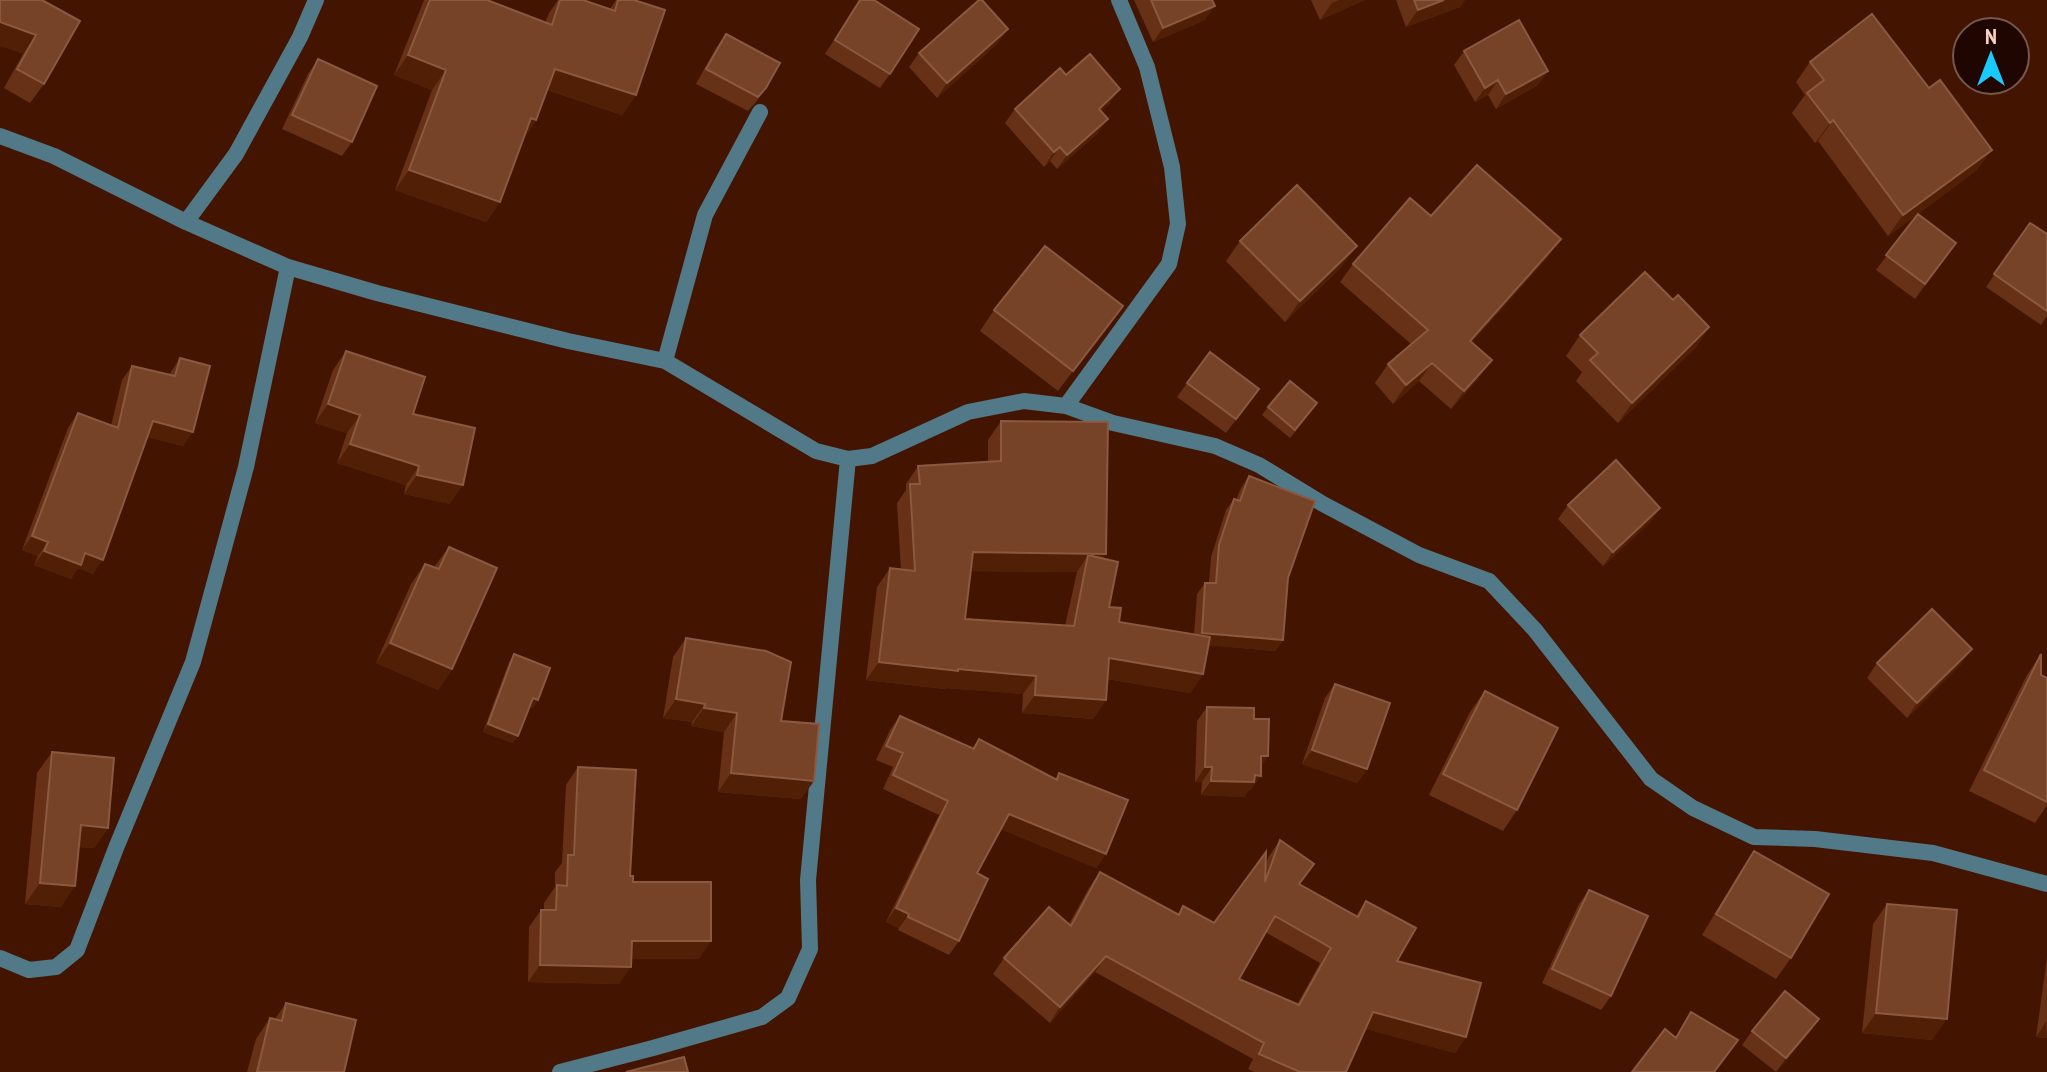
<svg xmlns="http://www.w3.org/2000/svg" width="2047" height="1072" font-family="'PT Sans Narrow',sans-serif">
<style>
.lines{fill:none;stroke-linecap:round;stroke-linejoin:round}
.street{stroke:#527988;stroke-width:16}
.wall{fill:#663116;fill-rule:evenodd}
.shaded-wall{fill:#511f05}
.building{fill:#764228;stroke:#8a5940;stroke-width:2;fill-rule:evenodd}
</style>
<rect width="100%" height="100%" fill="#431500"/>
<g class="lines">
<path class="street" d="M 0,136 L 54,156 L 186,222 L 288,267 L 377,293 L 568,341 L 665,361 L 816,451 L 848,459 L 872,456 L 968,412 L 1024,401 L 1066,406 L 1113,423 L 1215,446 L 1259,465 L 1323,504 L 1419,555 L 1489,581 L 1535,630 L 1651,779 L 1693,808 L 1754,837 L 1815,839 L 1933,853 L 2047,884
M 186,222 L 236,154 L 300,37 L 316,0
M 665,361 L 705,215 L 760,112
M 1066,406 L 1169,264 L 1178,224 L 1172,167 L 1147,67 L 1119,0
M 0,958 L 29,970 L 56,967 L 77,950 L 116,848 L 193,662 L 246,467 L 288,267
M 560,1072 L 653,1048 L 762,1017 L 788,998 L 810,949 L 808,880 L 848,459"/>
</g>
<path class="wall" d="M 42,0 L 44,84 L 30,103 L 4,88 L 23,54 Z
M 424,0 L 487,0 L 545,23 L 549,13 L 558,0 L 583,0 L 610,9 L 616,0 L 634,0 L 636,95 L 622,115 L 547,90 L 536,120 L 523,140 L 500,202 L 486,222 L 395,190 L 432,90 L 394,75 Z
M 860,0 L 890,74 L 880,88 L 825,54 Z
M 1134,0 L 1212,0 L 1205,20 L 1153,42 Z
M 1311,0 L 1365,0 L 1320,20 Z
M 1396,0 L 1465,0 L 1460,7 L 1406,27 Z
M 726,34 L 780,63 L 756,102 L 748,111 L 696,84 L 716,48 Z
M 998,43 L 937,98 L 909,67 L 919,53 Z
M 1464,51 L 1538,85 L 1496,109 L 1488,95 L 1475,102 L 1454,65 Z
M 318,59 L 352,142 L 342,156 L 282,129 L 308,74 Z
M 1810,62 L 1977,170 L 1918,214 L 1956,243 L 1915,299 L 1876,270 L 1918,214 L 1888,236 L 1818,141 L 1815,143 L 1792,113 L 1805,95 L 1796,82 Z
M 1110,103 L 1101,111 L 1098,133 L 1057,169 L 1050,161 L 1044,167 L 1005,123 L 1015,109 Z
M 1431,216 L 1548,257 L 1472,342 L 1479,378 L 1451,409 L 1419,381 L 1393,404 L 1375,383 L 1388,364 L 1411,344 L 1340,282 L 1353,264 Z
M 2030,223 L 2047,234 L 2047,316 L 2041,325 L 1986,287 Z
M 1240,241 L 1342,266 L 1285,322 L 1226,261 Z
M 1673,300 L 1709,327 L 1695,348 L 1618,423 L 1576,381 L 1582,372 L 1566,356 L 1580,335 Z
M 1123,306 L 1058,391 L 980,331 L 994,310 Z
M 346,351 L 413,414 L 450,504 L 404,494 L 406,485 L 337,463 L 347,433 L 315,423 L 333,370 Z
M 180,358 L 183,446 L 148,437 L 93,574 L 78,568 L 71,579 L 34,565 L 38,556 L 22,550 L 68,428 L 78,413 L 111,426 L 122,380 L 132,366 L 169,375 Z
M 1187,383 L 1259,389 L 1226,433 L 1177,397 Z
M 1268,407 L 1312,410 L 1290,438 L 1262,415 Z
M 1001,421 L 1103,558 L 1109,607 L 1119,622 L 1194,635 L 1197,594 L 1205,583 L 1209,583 L 1211,557 L 1226,510 L 1234,499 L 1236,500 L 1241,488 L 1249,476 L 1288,578 L 1283,640 L 1275,651 L 1208,645 L 1203,674 L 1190,693 L 1107,679 L 1106,700 L 1093,719 L 1022,713 L 1023,694 L 946,688 L 945,689 L 866,680 L 877,587 L 890,568 L 901,570 L 897,503 L 906,490 L 906,484 L 918,466 L 988,462 L 988,440 ZM 971,571 L 1077,572 L 1065,626 L 965,619 Z
M 1568,505 L 1660,508 L 1650,522 L 1603,566 L 1558,519 Z
M 449,547 L 452,669 L 438,690 L 376,663 L 411,584 L 425,564 L 434,567 Z
M 686,638 L 781,721 L 801,799 L 718,792 L 724,732 L 691,726 L 692,722 L 663,718 L 673,657 Z
M 514,654 L 533,708 L 529,706 L 518,736 L 513,743 L 483,732 L 509,662 Z
M 2041,654 L 2041,675 L 2047,678 L 2047,805 L 2035,823 L 1969,791 L 2027,675 Z
M 1877,663 L 1962,663 L 1907,718 L 1867,678 Z
M 1335,684 L 1367,769 L 1357,783 L 1302,764 L 1325,698 Z
M 1485,691 L 1517,810 L 1503,831 L 1429,795 L 1470,712 Z
M 1207,707 L 1254,719 L 1251,790 L 1249,790 L 1244,797 L 1201,795 L 1202,782 L 1195,782 L 1197,721 Z
M 900,716 L 972,748 L 979,739 L 1055,779 L 1059,773 L 1106,854 L 1096,868 L 1001,829 L 977,873 L 959,941 L 949,955 L 898,930 L 899,928 L 886,922 L 939,815 L 883,789 L 893,767 L 876,760 L 890,730 Z
M 52,752 L 108,828 L 94,848 L 79,847 L 61,907 L 25,904 L 37,773 Z
M 578,767 L 633,882 L 699,959 L 631,959 L 619,984 L 528,982 L 529,927 L 541,910 L 544,910 L 544,903 L 555,887 L 555,872 L 562,863 L 566,785 Z
M 1280,840 L 1299,884 L 1356,916 L 1366,901 L 1397,961 L 1466,1037 L 1455,1053 L 1366,1029 L 1346,1072 L 1254,1072 L 1248,1069 L 1253,1059 L 1095,972 L 1050,1023 L 993,974 L 1004,958 L 1069,924 L 1089,888 L 1100,872 L 1178,914 L 1183,906 L 1214,923 L 1265,865 L 1269,856 ZM 1265,932 L 1320,963 L 1297,1005 L 1239,979 Z
M 1754,851 L 1791,958 L 1776,979 L 1702,935 L 1740,872 Z
M 1589,890 L 1611,996 L 1601,1010 L 1542,983 L 1579,904 Z
M 1887,904 L 1932,1040 L 1862,1033 L 1873,924 Z
M 2047,958 L 2047,1038 L 2036,1037 Z
M 286,1003 L 344,1072 L 247,1072 L 256,1039 L 270,1018 L 275,1019 Z
M 1819,1019 L 1809,1033 L 1776,1072 L 1742,1045 L 1752,1031 Z"/>
<path class="shaded-wall" d="M 1339,0 L 1365,0 L 1320,20 L 1332,3 Z
M 1444,0 L 1465,0 L 1460,7 L 1406,27 L 1418,10 Z
M 1215,6 L 1205,20 L 1153,42 L 1163,28 Z
M 0,22 L 36,35 L 23,54 L 0,46 Z
M 1008,29 L 998,43 L 937,98 L 947,83 Z
M 408,55 L 446,70 L 432,90 L 394,75 Z
M 555,69 L 636,95 L 622,115 L 541,88 Z
M 1548,71 L 1538,85 L 1496,109 L 1506,94 Z
M 1498,80 L 1488,95 L 1475,102 L 1485,88 Z
M 1120,89 L 1110,103 L 1089,123 L 1099,109 Z
M 531,118 L 536,120 L 523,140 Z
M 1108,119 L 1098,133 L 1057,169 L 1067,155 Z
M 1833,120 L 1818,141 L 1815,143 L 1830,123 Z
M 1060,147 L 1050,161 L 1044,167 L 1054,152 Z
M 1992,150 L 1977,170 L 1888,236 L 1903,215 Z
M 409,170 L 500,202 L 486,222 L 395,190 Z
M 1561,239 L 1548,257 L 1457,359 L 1470,341 Z
M 1357,246 L 1342,266 L 1285,322 L 1300,301 Z
M 1123,306 L 1108,327 L 1058,391 L 1073,371 Z
M 1709,327 L 1695,348 L 1618,423 L 1632,403 Z
M 1492,360 L 1479,378 L 1451,409 L 1464,391 Z
M 1432,363 L 1419,381 L 1393,404 L 1406,385 Z
M 328,404 L 360,415 L 347,433 L 315,423 Z
M 153,421 L 193,432 L 183,446 L 143,436 Z
M 350,444 L 419,466 L 406,485 L 337,463 Z
M 417,475 L 463,485 L 450,504 L 404,494 Z
M 1660,508 L 1650,522 L 1603,566 L 1613,552 Z
M 32,536 L 48,542 L 38,556 L 22,550 Z
M 44,551 L 85,553 L 103,560 L 93,574 L 78,568 L 71,579 L 34,565 Z
M 973,552 L 1106,554 L 1094,572 L 1088,555 L 1077,572 L 960,571 Z
M 1202,633 L 1283,640 L 1275,651 L 1194,644 Z
M 390,643 L 452,669 L 438,690 L 376,663 Z
M 1972,649 L 1962,663 L 1907,718 L 1917,703 Z
M 1109,658 L 1203,674 L 1190,693 L 1096,677 Z
M 879,662 L 958,669 L 1036,676 L 1023,694 L 946,688 L 945,689 L 866,680 Z
M 1035,695 L 1106,700 L 1093,719 L 1022,713 Z
M 533,698 L 538,700 L 533,708 L 527,706 Z
M 676,699 L 705,704 L 692,722 L 663,718 Z
M 704,708 L 737,713 L 724,732 L 691,726 Z
M 488,724 L 518,736 L 513,743 L 483,732 Z
M 1312,750 L 1367,769 L 1357,783 L 1302,764 Z
M 1261,756 L 1268,756 L 1258,771 Z
M 1205,767 L 1212,767 L 1202,782 L 1195,782 Z
M 731,773 L 814,781 L 801,799 L 718,792 Z
M 1255,775 L 1261,776 L 1251,790 L 1249,790 L 1244,797 L 1201,795 L 1211,781 Z
M 1009,814 L 1106,854 L 1096,868 L 999,828 Z
M 81,825 L 108,828 L 94,848 L 66,846 Z
M 40,883 L 75,886 L 61,907 L 25,904 Z
M 896,908 L 909,914 L 899,928 L 886,922 Z
M 632,941 L 711,941 L 699,959 L 619,959 Z
M 1106,956 L 1095,972 L 1050,1023 L 1060,1007 Z
M 540,965 L 631,967 L 619,984 L 528,982 Z
M 1373,1012 L 1466,1037 L 1455,1053 L 1362,1028 Z
M 1876,1013 L 1947,1019 L 1932,1040 L 1862,1033 Z
M 1819,1019 L 1809,1033 L 1776,1072 L 1786,1058 Z
M 2046,1022 L 2047,1038 L 2036,1037 Z"/>
<path class="building" d="M 0,0 L 42,0 L 80,21 L 44,84 L 17,69 L 36,35 L 0,22 Z
M 430,0 L 487,0 L 552,25 L 560,0 L 583,0 L 615,11 L 618,0 L 634,0 L 665,10 L 636,95 L 555,69 L 536,120 L 531,118 L 500,202 L 409,170 L 446,70 L 408,55 Z
M 860,0 L 874,0 L 919,29 L 890,74 L 835,40 Z
M 979,0 L 982,0 L 1008,29 L 947,83 L 919,53 Z
M 1151,0 L 1212,0 L 1215,6 L 1163,28 Z
M 1414,0 L 1444,0 L 1418,10 Z
M 1872,14 L 1929,88 L 1940,80 L 1992,150 L 1903,215 L 1833,120 L 1830,123 L 1807,93 L 1824,80 L 1810,62 Z
M 1519,20 L 1548,71 L 1506,94 L 1498,80 L 1485,88 L 1464,51 Z
M 726,34 L 780,63 L 766,88 L 758,97 L 706,69 Z
M 1090,54 L 1120,89 L 1099,109 L 1108,119 L 1067,155 L 1060,147 L 1054,152 L 1015,109 L 1060,68 L 1066,75 Z
M 318,59 L 377,86 L 352,142 L 292,115 Z
M 1477,165 L 1561,239 L 1470,341 L 1492,360 L 1464,391 L 1432,363 L 1406,385 L 1388,364 L 1428,330 L 1353,264 L 1410,198 L 1431,216 Z
M 1297,185 L 1357,246 L 1300,301 L 1240,241 Z
M 1918,214 L 1956,243 L 1925,284 L 1886,255 Z
M 2030,223 L 2047,234 L 2047,311 L 1994,274 Z
M 1045,246 L 1123,306 L 1073,371 L 994,310 Z
M 1645,272 L 1673,300 L 1678,295 L 1709,327 L 1632,403 L 1590,360 L 1598,353 L 1580,335 Z
M 346,351 L 425,377 L 413,414 L 475,428 L 463,485 L 417,475 L 419,466 L 350,444 L 360,415 L 328,404 Z
M 1210,352 L 1259,389 L 1236,419 L 1187,383 Z
M 180,358 L 210,366 L 193,432 L 153,421 L 103,560 L 85,553 L 81,565 L 44,551 L 48,542 L 32,536 L 78,413 L 118,428 L 132,366 L 175,376 Z
M 1290,381 L 1317,403 L 1295,430 L 1268,407 Z
M 1001,421 L 1108,422 L 1106,554 L 973,552 L 965,619 L 1074,626 L 1088,555 L 1118,562 L 1109,607 L 1121,608 L 1119,622 L 1210,637 L 1203,674 L 1109,658 L 1106,700 L 1035,695 L 1036,676 L 958,669 L 958,671 L 879,662 L 890,568 L 915,571 L 910,484 L 920,484 L 918,466 L 1001,461 Z
M 1616,460 L 1660,508 L 1613,552 L 1568,505 Z
M 1249,476 L 1315,501 L 1288,578 L 1283,640 L 1202,633 L 1205,583 L 1216,583 L 1219,545 L 1234,499 L 1240,501 Z
M 449,547 L 497,568 L 452,669 L 390,643 L 425,564 L 439,569 Z
M 1932,609 L 1972,649 L 1917,703 L 1877,663 Z
M 686,638 L 766,651 L 791,662 L 781,721 L 819,724 L 814,781 L 731,773 L 737,713 L 704,708 L 705,704 L 676,699 Z
M 514,654 L 550,668 L 538,700 L 533,698 L 518,736 L 488,724 Z
M 2041,654 L 2041,675 L 2047,678 L 2047,802 L 1984,770 Z
M 1335,684 L 1390,703 L 1367,769 L 1312,750 Z
M 1485,691 L 1558,728 L 1517,810 L 1443,774 Z
M 1207,707 L 1254,708 L 1254,719 L 1269,719 L 1268,756 L 1261,756 L 1261,776 L 1255,775 L 1254,782 L 1211,781 L 1212,767 L 1205,767 Z
M 900,716 L 974,749 L 979,739 L 1057,780 L 1059,773 L 1128,800 L 1106,854 L 1009,814 L 977,873 L 988,879 L 959,941 L 908,917 L 909,914 L 896,908 L 948,801 L 893,775 L 903,753 L 886,746 Z
M 52,752 L 114,758 L 108,828 L 81,825 L 75,886 L 40,883 Z
M 578,767 L 636,770 L 630,876 L 633,876 L 633,882 L 711,882 L 711,941 L 632,941 L 631,967 L 540,965 L 541,910 L 556,910 L 557,885 L 567,886 L 568,855 L 574,855 Z
M 1280,840 L 1314,864 L 1299,884 L 1358,917 L 1366,901 L 1416,928 L 1397,961 L 1481,983 L 1466,1037 L 1373,1012 L 1346,1072 L 1300,1072 L 1259,1054 L 1264,1043 L 1106,956 L 1060,1007 L 1004,958 L 1049,907 L 1071,926 L 1100,872 L 1179,915 L 1183,906 L 1214,923 L 1266,852 L 1265,882 ZM 1275,916 L 1331,948 L 1299,1005 L 1239,979 Z
M 1754,851 L 1829,894 L 1791,958 L 1716,914 Z
M 1589,890 L 1648,916 L 1611,996 L 1552,969 Z
M 1887,904 L 1957,910 L 1947,1019 L 1876,1013 Z
M 1785,991 L 1819,1019 L 1786,1058 L 1752,1031 Z
M 286,1003 L 356,1020 L 344,1072 L 257,1072 L 270,1018 L 282,1021 Z
M 1691,1012 L 1738,1040 L 1714,1072 L 1632,1072 L 1665,1029 L 1676,1038 Z
M 684,1057 L 688,1072 L 626,1072 Z"/>
<g transform="translate(1991 56)"><circle r="38" fill="#1f0600" stroke="#75574d" stroke-width="2"/>
<path d="M0-6L14 30L0 20L-14 30Z" fill="#1acafc"/>
<text y="-12" font-size="22" font-weight="bold" text-anchor="middle" fill="#f7d1c0">N</text>
</g>
</svg>
